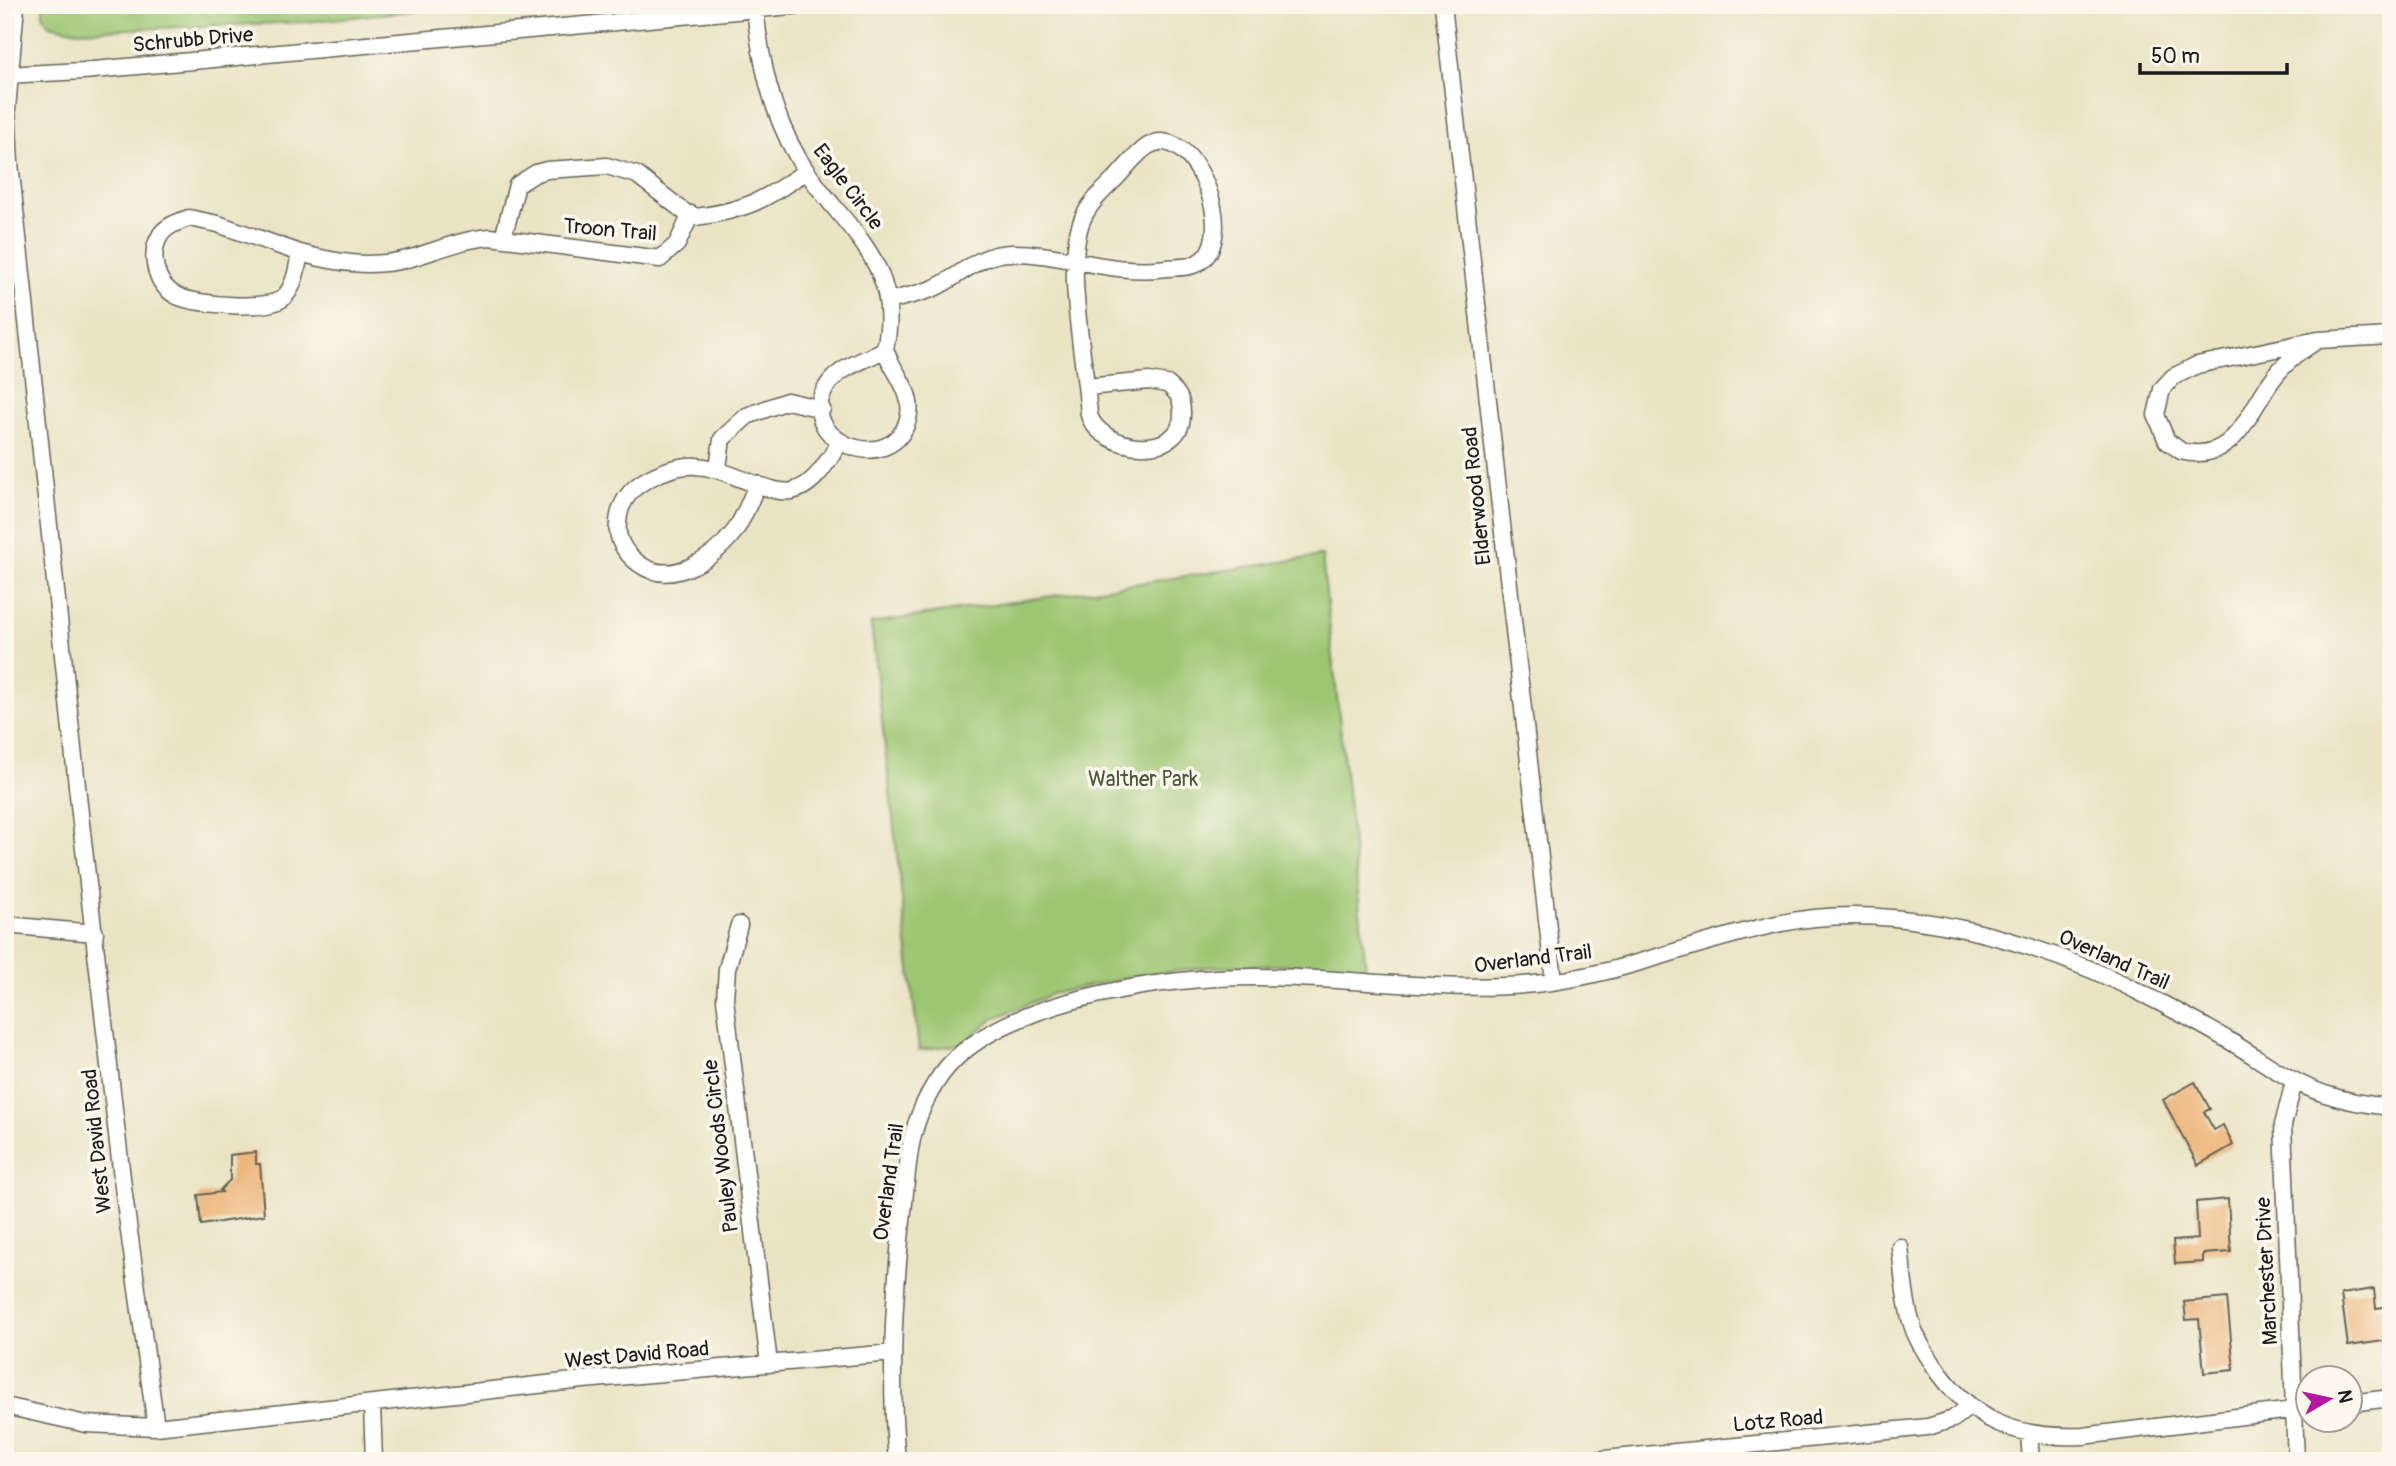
<svg xmlns="http://www.w3.org/2000/svg" width="2396" height="1466" font-family="Pangolin,sans-serif">
<style>
.green{fill:#9dc672;stroke:#5c7147;stroke-width:2}
.building{fill:#edb67b}
.lines{fill:none;stroke-linecap:round;stroke-linejoin:round}
.street-casing{stroke:#646257;stroke-width:19}
.street{stroke:#fff;stroke-width:16}
.labels{text-anchor:middle;dominant-baseline:central;stroke-width:7;stroke-linejoin:round;paint-order:stroke}
.street-label{font-size:21px;fill:#1c1c1c;stroke:#fbf7ec}
.park-label{font-size:21px;fill:#49583a;stroke:#fbf7ec}
</style>
<rect width="100%" height="100%" fill="#fbf7ec"/>
<filter id="ink" filterUnits="userSpaceOnUse"><feTurbulence type="fractalNoise" baseFrequency=".0143" numOctaves="2"/><feDisplacementMap in="SourceGraphic" scale="14" xChannelSelector="R" yChannelSelector="G"/><feConvolveMatrix kernelMatrix="1 2 1 2 8 2 1 2 1" color-interpolation-filters="sRGB"/></filter>
<filter id="wash" filterUnits="userSpaceOnUse"><feTurbulence type="fractalNoise" baseFrequency=".00686" numOctaves="4" result="noise"/><feDisplacementMap in="SourceGraphic" scale="28" xChannelSelector="R" yChannelSelector="G"/><feGaussianBlur stdDeviation="1.57" result="paint"/><feColorMatrix in="noise" values="0 0 0 0 0 0 0 0 0 0 0 0 0 0 0 0 0 1.4 0 .05"/><feComposite in="paint" operator="in"/></filter>
<g filter="url(#wash)">
<rect width="100%" height="100%" fill="#eae4c5"/>
<path class="green" d="M 43,5 L 466,5 L 306,22 L 79,31 L 49,25 L 43,16 Z
M 1322,556 L 1366,968 L 1284,965 L 1209,967 L 1135,976 L 1052,994 L 993,1019 L 962,1044 L 919,1050 L 871,623 Z"/>
<g id="blocks">
<path class="building" d="M 2195,1082 L 2210,1109 L 2204,1112 L 2214,1130 L 2223,1125 L 2233,1145 L 2198,1165 L 2163,1100 Z
M 256,1152 L 256,1164 L 260,1164 L 264,1215 L 201,1225 L 198,1195 L 222,1192 L 220,1190 L 230,1180 L 230,1155 Z
M 2228,1199 L 2231,1252 L 2203,1254 L 2203,1262 L 2175,1264 L 2173,1241 L 2198,1239 L 2196,1202 Z
M 2374,1289 L 2376,1308 L 2391,1306 L 2391,1340 L 2348,1346 L 2341,1294 Z
M 2227,1298 L 2234,1370 L 2204,1373 L 2199,1319 L 2186,1320 L 2184,1302 Z"/>
</g>
</g>
<g filter="url(#ink)">
<use href="#blocks" fill-opacity="0" stroke="#646257" stroke-width="2"/>
<g class="lines">
<g class="street-casing">
<path id="street" d="M 16,5 L 7,109 L 10,163 L 81,823 L 124,1195 L 156,1427
M 1443,5 L 1554,981
M 755,10 C 761,62 771,112 798,158 C 838,226 905,258 885,349 C 867,360 844,365 830,382 C 785,438 897,484 909,414 C 913,390 891,370 885,349
M 5,75 L 83,71 L 802,5
M 189,218 L 218,224 L 300,253 C 297,268 295,287 283,298 C 269,311 195,305 177,296 C 155,285 148,254 161,234 C 168,225 178,222 189,218 Z
M 503,238 L 517,185 L 536,173 L 547,170 L 607,166 L 637,175 L 686,213 L 696,217 C 747,210 765,200 806,171
M 300,253 C 337,263 373,269 411,258 C 438,250 463,239 490,237 L 660,259 L 677,244 L 691,214
M 888,301 C 903,297 920,294 934,288 C 961,276 978,254 1010,253 C 1064,252 1109,276 1167,268 C 1175,267 1185,268 1193,265 C 1245,246 1194,118 1148,146 C 1137,153 1127,166 1118,176 C 1106,188 1092,200 1084,216 C 1062,259 1086,364 1089,415 C 1101,452 1184,462 1182,412 C 1182,398 1177,392 1167,384 L 1149,381 L 1087,387
M 2318,340 C 2305,348 2291,358 2280,370 C 2249,404 2239,466 2181,451 L 2167,441 L 2156,415 L 2162,389 L 2173,377 L 2197,365 L 2318,340 L 2391,336
M 718,468 L 722,439 L 747,416 L 787,401 L 822,409
M 757,484 C 750,501 744,518 734,532 C 713,559 670,588 638,563 C 625,553 616,539 618,523 C 619,504 630,489 646,480 C 695,453 714,470 761,486 C 772,489 781,493 792,491 C 815,486 827,461 840,443
M 5,925 L 95,933
M 739,925 L 727,969 L 725,999 L 769,1364
M 2294,1082 L 2283,1125 L 2296,1461
M 1900,1247 C 1903,1272 1904,1298 1911,1321 C 1915,1337 1924,1350 1933,1364 C 1971,1421 2015,1439 2083,1436 L 2308,1408
M 2350,1403 L 2391,1398
M 372,1404 L 374,1461
M 5,1406 L 86,1424 L 156,1427 L 583,1380 L 892,1353
M 2029,1434 L 2031,1461
M 897,1461 C 889,1377 894,1294 903,1211 C 906,1186 907,1159 913,1135 C 920,1108 935,1078 955,1059 C 1020,997 1169,977 1256,977 C 1349,977 1441,993 1535,984 C 1618,976 1695,941 1777,924 C 1842,910 1904,916 1968,930 C 2034,945 2097,969 2157,1001 C 2182,1014 2208,1028 2233,1043 C 2263,1061 2291,1083 2325,1094 C 2346,1101 2368,1105 2391,1107
M 1585,1461 L 1928,1427 L 1953,1419 L 1969,1407"/>
</g>
<use href="#street" class="street"/>
</g>
</g>
<g class="labels">
<g class="street-label">
<text transform="translate(193 40) rotate(-5)">Schrubb Drive</text>
<text transform="translate(848 187) rotate(53)">Eagle Circle</text>
<text transform="translate(610 230) rotate(5)">Troon Trail</text>
<text transform="translate(1477 496) rotate(-96)">Elderwood Road</text>
<text transform="translate(1533 959) rotate(-7)">Overland Trail</text>
<text transform="translate(2114 960) rotate(24)">Overland Trail</text>
<text transform="translate(97 1141) rotate(-96)">West David Road</text>
<text transform="translate(721 1146) rotate(-97)">Pauley Woods Circle</text>
<text transform="translate(889 1182) rotate(-82)">Overland Trail</text>
<text transform="translate(2267 1271) rotate(-93)">Marchester Drive</text>
<text transform="translate(637 1355) rotate(-5)">West David Road</text>
<text transform="translate(1778 1421) rotate(-5)">Lotz Road</text>
</g>
<g class="park-label">
<text x="1143" y="779">Walther Park</text>
</g>
</g>
<rect width="2396" height="1466" fill="none" stroke="#fbf7ec" stroke-width="28"/>
<g transform="translate(2329 1399) rotate(81)"><circle r="33" fill="#fbf7ec" stroke="#a29f99" stroke-width="2"/>
<path d="M0-5L12 26L0 18L-12 26Z" fill="#b5179e"/>
<text y="-10" font-size="19" font-weight="bold" text-anchor="middle" fill="#1c1c1c">N</text>
</g>
<path d="M2140 63v10h147v-10" fill="none" stroke="#1c1c1c" stroke-width="3.5"/>
<text x="2151" y="63" font-size="21" fill="#1c1c1c" stroke="#fbf7ec" stroke-width="5" paint-order="stroke">50 m</text>
</svg>
